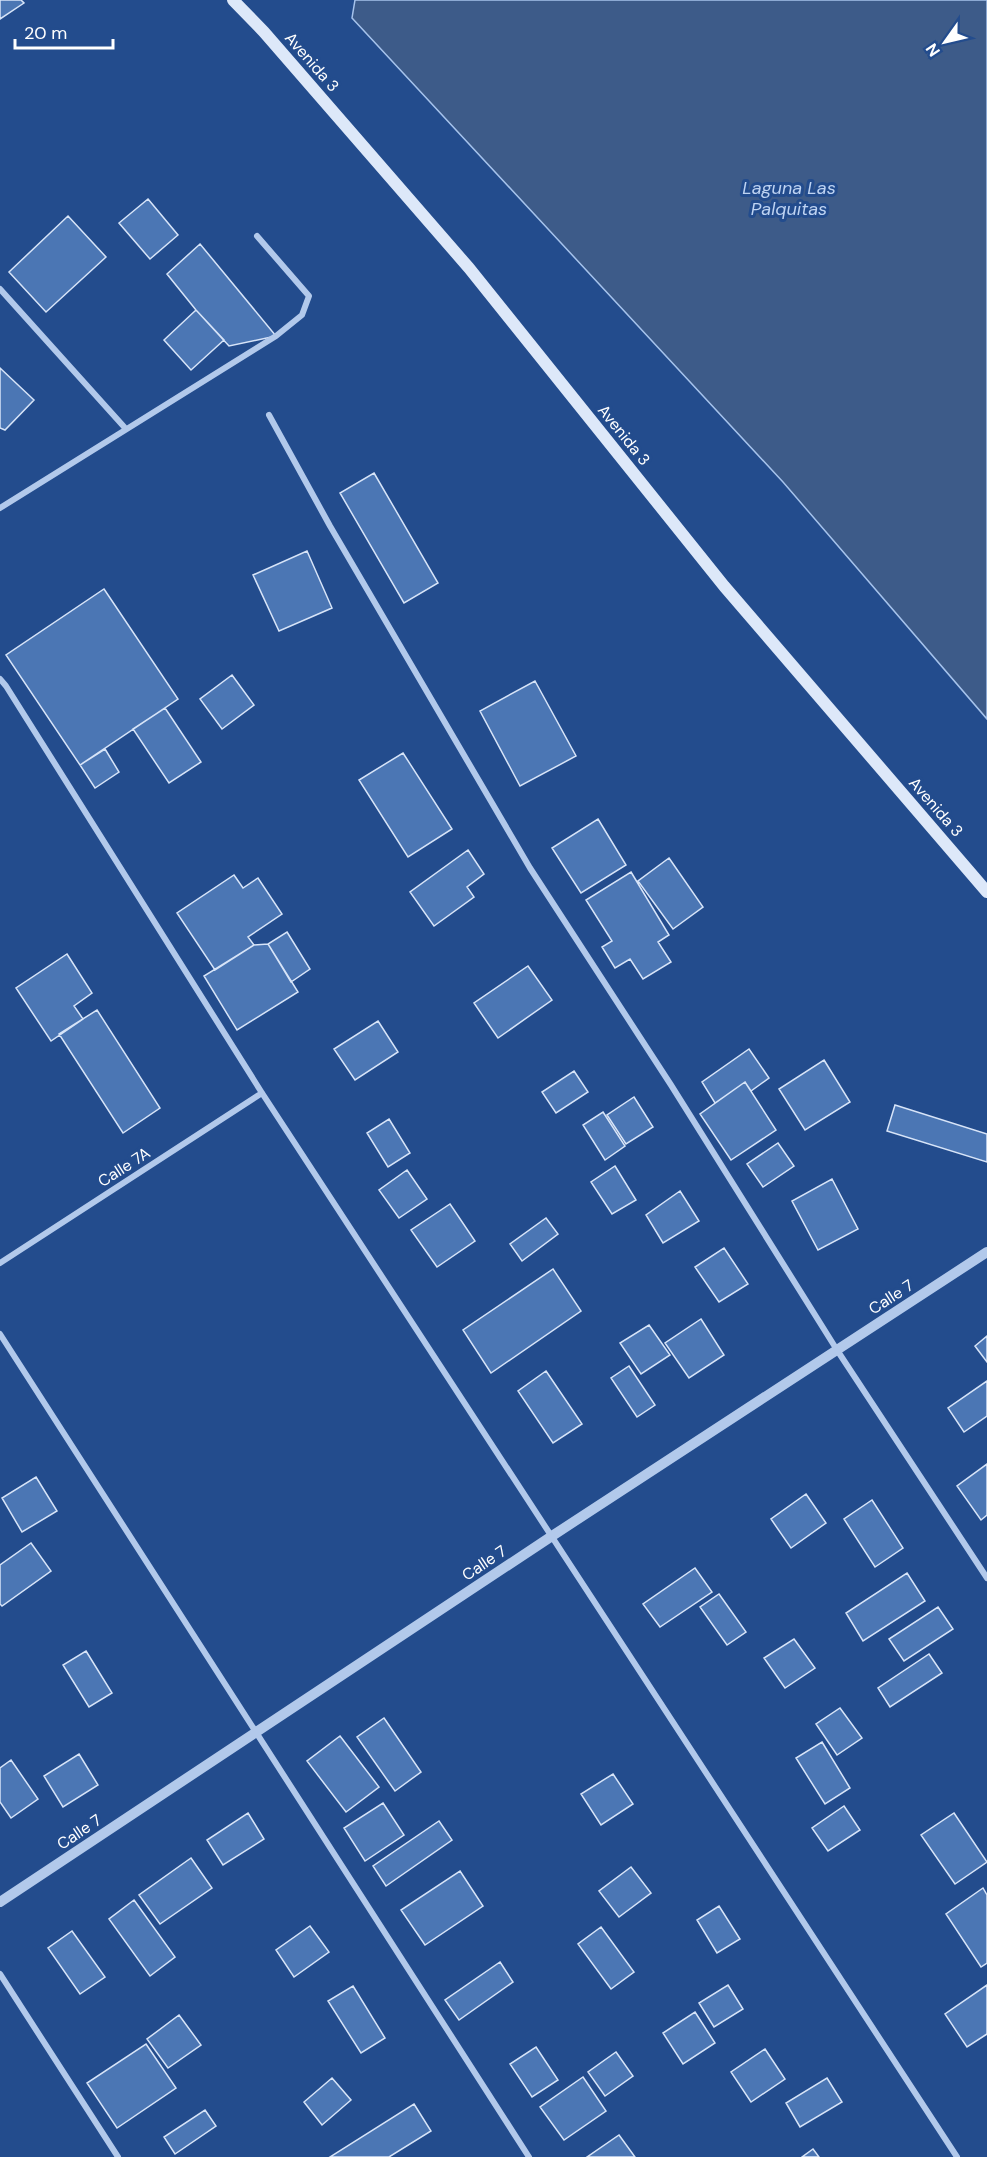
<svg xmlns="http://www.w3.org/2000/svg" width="987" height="2157" font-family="'DM Sans',sans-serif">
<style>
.water{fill:#3d5b89;stroke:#a6c3ec;stroke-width:1.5}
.building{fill:#4b76b4;stroke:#d7e4f8;stroke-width:1.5}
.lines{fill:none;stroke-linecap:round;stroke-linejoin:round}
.minor{stroke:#b2c9eb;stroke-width:6}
.tertiary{stroke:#b2c9eb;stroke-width:10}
.secondary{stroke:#dde8f9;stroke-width:12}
.labels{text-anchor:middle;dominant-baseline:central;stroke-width:6;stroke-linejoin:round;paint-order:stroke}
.street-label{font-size:16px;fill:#fff;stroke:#234c8d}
.water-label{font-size:18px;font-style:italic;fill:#bed3f2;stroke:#234c8d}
</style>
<rect width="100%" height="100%" fill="#234c8d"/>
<path class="water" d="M 355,0 L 987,0 L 987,719 L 783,482 L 352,18 Z"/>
<path class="building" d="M 0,0 L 21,0 L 24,3 L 0,19 Z
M 148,199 L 178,235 L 150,259 L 119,223 Z
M 68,216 L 106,257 L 46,312 L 9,272 Z
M 200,244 L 276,336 L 229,346 L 196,310 L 167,274 Z
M 196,310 L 224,340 L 191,370 L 164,340 Z
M 0,368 L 34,400 L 5,430 L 0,428 Z
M 374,473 L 438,583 L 404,603 L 340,493 Z
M 307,551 L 332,608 L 279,631 L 253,575 Z
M 104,589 L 178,699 L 80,765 L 6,655 Z
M 232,675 L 254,705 L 222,729 L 200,699 Z
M 535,681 L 576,756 L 520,786 L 480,711 Z
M 165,708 L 201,762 L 169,783 L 133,729 Z
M 105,749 L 119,772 L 95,788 L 80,765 Z
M 403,753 L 452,829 L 408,857 L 359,780 Z
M 598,819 L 626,865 L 581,893 L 552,848 Z
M 468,850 L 484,874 L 467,887 L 474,897 L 434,926 L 410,892 Z
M 669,858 L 703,907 L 673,929 L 638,881 Z
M 631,872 L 669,935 L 658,942 L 671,962 L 643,979 L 630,959 L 615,968 L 602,947 L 612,941 L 586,900 Z
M 234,875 L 243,888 L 258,878 L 282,914 L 248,937 L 254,945 L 215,970 L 177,913 Z
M 287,932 L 310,969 L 291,982 L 268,944 Z
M 268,944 L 298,992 L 237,1030 L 204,976 L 254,945 Z
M 67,954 L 92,993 L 74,1006 L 83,1019 L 51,1041 L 16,988 Z
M 528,966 L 552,1000 L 498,1038 L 474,1003 Z
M 97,1010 L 160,1108 L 123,1133 L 59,1034 Z
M 378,1021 L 398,1052 L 355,1080 L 334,1049 Z
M 749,1049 L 769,1078 L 751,1091 L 745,1082 L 715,1103 L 702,1082 Z
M 824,1060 L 850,1102 L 805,1130 L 779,1089 Z
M 574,1071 L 588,1092 L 556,1113 L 542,1092 Z
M 745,1082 L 776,1130 L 731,1160 L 700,1114 Z
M 634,1097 L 653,1127 L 626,1144 L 607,1115 Z
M 895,1105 L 987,1134 L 987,1162 L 887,1131 Z
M 603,1112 L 625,1146 L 605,1160 L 583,1125 Z
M 389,1119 L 410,1153 L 388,1167 L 367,1133 Z
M 778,1143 L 794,1166 L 763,1187 L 747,1164 Z
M 615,1166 L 636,1200 L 612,1214 L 591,1182 Z
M 407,1170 L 427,1199 L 399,1218 L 379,1190 Z
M 832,1179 L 858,1229 L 818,1250 L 792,1201 Z
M 680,1191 L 699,1221 L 663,1243 L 646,1215 Z
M 450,1204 L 475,1241 L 437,1267 L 411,1230 Z
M 546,1218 L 558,1234 L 522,1261 L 510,1244 Z
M 724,1248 L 748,1284 L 719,1302 L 695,1267 Z
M 553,1269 L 581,1311 L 491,1373 L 463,1330 Z
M 701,1319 L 724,1355 L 689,1378 L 665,1343 Z
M 649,1325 L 670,1355 L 641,1374 L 620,1343 Z
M 987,1336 L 987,1362 L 975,1346 Z
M 629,1366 L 655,1405 L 637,1417 L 611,1378 Z
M 546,1371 L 582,1424 L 553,1443 L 518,1391 Z
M 987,1381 L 987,1416 L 964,1432 L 948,1408 Z
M 987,1464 L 987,1515 L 981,1520 L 957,1486 Z
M 36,1477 L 57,1511 L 22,1532 L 2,1498 Z
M 806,1494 L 826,1523 L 791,1548 L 771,1519 Z
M 872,1500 L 903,1548 L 875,1567 L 844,1519 Z
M 31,1543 L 51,1571 L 2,1606 L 0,1604 L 0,1565 Z
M 695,1568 L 712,1592 L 660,1627 L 643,1604 Z
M 907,1573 L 925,1601 L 863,1641 L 846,1613 Z
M 719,1594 L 746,1632 L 727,1645 L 700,1607 Z
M 938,1607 L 953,1629 L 904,1661 L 889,1639 Z
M 794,1639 L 815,1668 L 785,1688 L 764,1658 Z
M 86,1651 L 112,1693 L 89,1707 L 63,1665 Z
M 929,1654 L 942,1673 L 890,1707 L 878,1688 Z
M 840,1708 L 862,1738 L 837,1755 L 816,1724 Z
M 384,1718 L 421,1772 L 395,1791 L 357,1737 Z
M 340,1736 L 379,1787 L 346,1812 L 307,1761 Z
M 822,1742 L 850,1788 L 825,1804 L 796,1758 Z
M 79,1754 L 98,1785 L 63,1807 L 44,1776 Z
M 11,1760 L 38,1799 L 11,1818 L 0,1802 L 0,1768 Z
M 613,1774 L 633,1804 L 601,1825 L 581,1794 Z
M 383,1803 L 404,1835 L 365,1861 L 344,1828 Z
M 844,1806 L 860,1830 L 828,1851 L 812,1828 Z
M 248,1813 L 264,1839 L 223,1865 L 207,1840 Z
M 954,1813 L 987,1862 L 955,1884 L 921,1835 Z
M 439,1821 L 452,1840 L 386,1886 L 373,1866 Z
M 191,1858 L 212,1888 L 160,1924 L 139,1895 Z
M 631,1867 L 651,1893 L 619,1917 L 599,1891 Z
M 460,1871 L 483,1906 L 425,1945 L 401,1910 Z
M 983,1888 L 987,1895 L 987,1963 L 981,1967 L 946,1914 Z
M 134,1900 L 175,1957 L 150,1976 L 109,1919 Z
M 719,1906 L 740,1939 L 717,1953 L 697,1920 Z
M 310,1926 L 329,1952 L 294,1977 L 276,1950 Z
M 601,1927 L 634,1972 L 611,1989 L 578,1944 Z
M 72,1931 L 105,1977 L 80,1994 L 48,1948 Z
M 500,1962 L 513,1982 L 459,2020 L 445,2000 Z
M 728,1985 L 743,2009 L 714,2027 L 699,2003 Z
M 987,1985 L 987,2034 L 967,2047 L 945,2014 Z
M 353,1986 L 385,2038 L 361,2053 L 328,2001 Z
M 695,2012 L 715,2043 L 683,2064 L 663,2033 Z
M 179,2015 L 201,2045 L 168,2068 L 147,2039 Z
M 146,2044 L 176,2088 L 117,2128 L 87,2083 Z
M 536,2047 L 558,2080 L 532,2097 L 510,2064 Z
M 765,2049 L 785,2079 L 751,2102 L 731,2072 Z
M 616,2052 L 633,2076 L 605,2096 L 588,2072 Z
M 583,2077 L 606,2111 L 564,2140 L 540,2107 Z
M 332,2078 L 351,2100 L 322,2125 L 304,2102 Z
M 827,2078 L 842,2102 L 800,2127 L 786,2103 Z
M 414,2104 L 431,2131 L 389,2157 L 330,2157 Z
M 205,2110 L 216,2126 L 175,2154 L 164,2137 Z
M 619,2135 L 635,2157 L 587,2157 Z
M 813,2149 L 819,2157 L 802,2157 Z"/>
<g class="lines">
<path class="minor" d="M 0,289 L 126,429
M 269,415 L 330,526 L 530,868 L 671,1085 L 837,1350 L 987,1578
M 0,508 L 276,336 L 302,315 L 309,296 L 257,236
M 0,679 L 6,686 L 262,1093 L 957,2157
M 0,1263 L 262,1093
M 0,1334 L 529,2157
M 0,1974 L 118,2157"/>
<path class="tertiary" d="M 0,1902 L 552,1536 L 987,1252"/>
<path class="secondary" d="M 233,0 L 264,32 L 469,268 L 724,586 L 987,892"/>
</g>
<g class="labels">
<g class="street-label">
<text transform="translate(312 62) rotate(49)">Avenida 3</text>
<text transform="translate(624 435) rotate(51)">Avenida 3</text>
<text transform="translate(936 807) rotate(49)">Avenida 3</text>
<text transform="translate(124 1167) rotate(-33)">Calle 7A</text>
<text transform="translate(891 1297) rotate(-33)">Calle 7</text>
<text transform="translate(484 1563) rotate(-34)">Calle 7</text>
<text transform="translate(79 1832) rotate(-34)">Calle 7</text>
</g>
<g class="water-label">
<text x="789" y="188">Laguna Las<tspan x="789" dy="21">Palquitas</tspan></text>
</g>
</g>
<g transform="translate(945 42) rotate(236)" stroke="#234c8d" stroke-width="4.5" paint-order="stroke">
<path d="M0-4.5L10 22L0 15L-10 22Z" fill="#ffffff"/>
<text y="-9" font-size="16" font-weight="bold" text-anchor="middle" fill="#ffffff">N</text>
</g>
<path d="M15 39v9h98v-9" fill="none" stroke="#ffffff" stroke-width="3"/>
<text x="24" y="39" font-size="18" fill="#ffffff" stroke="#234c8d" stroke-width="4.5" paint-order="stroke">20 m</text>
</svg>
